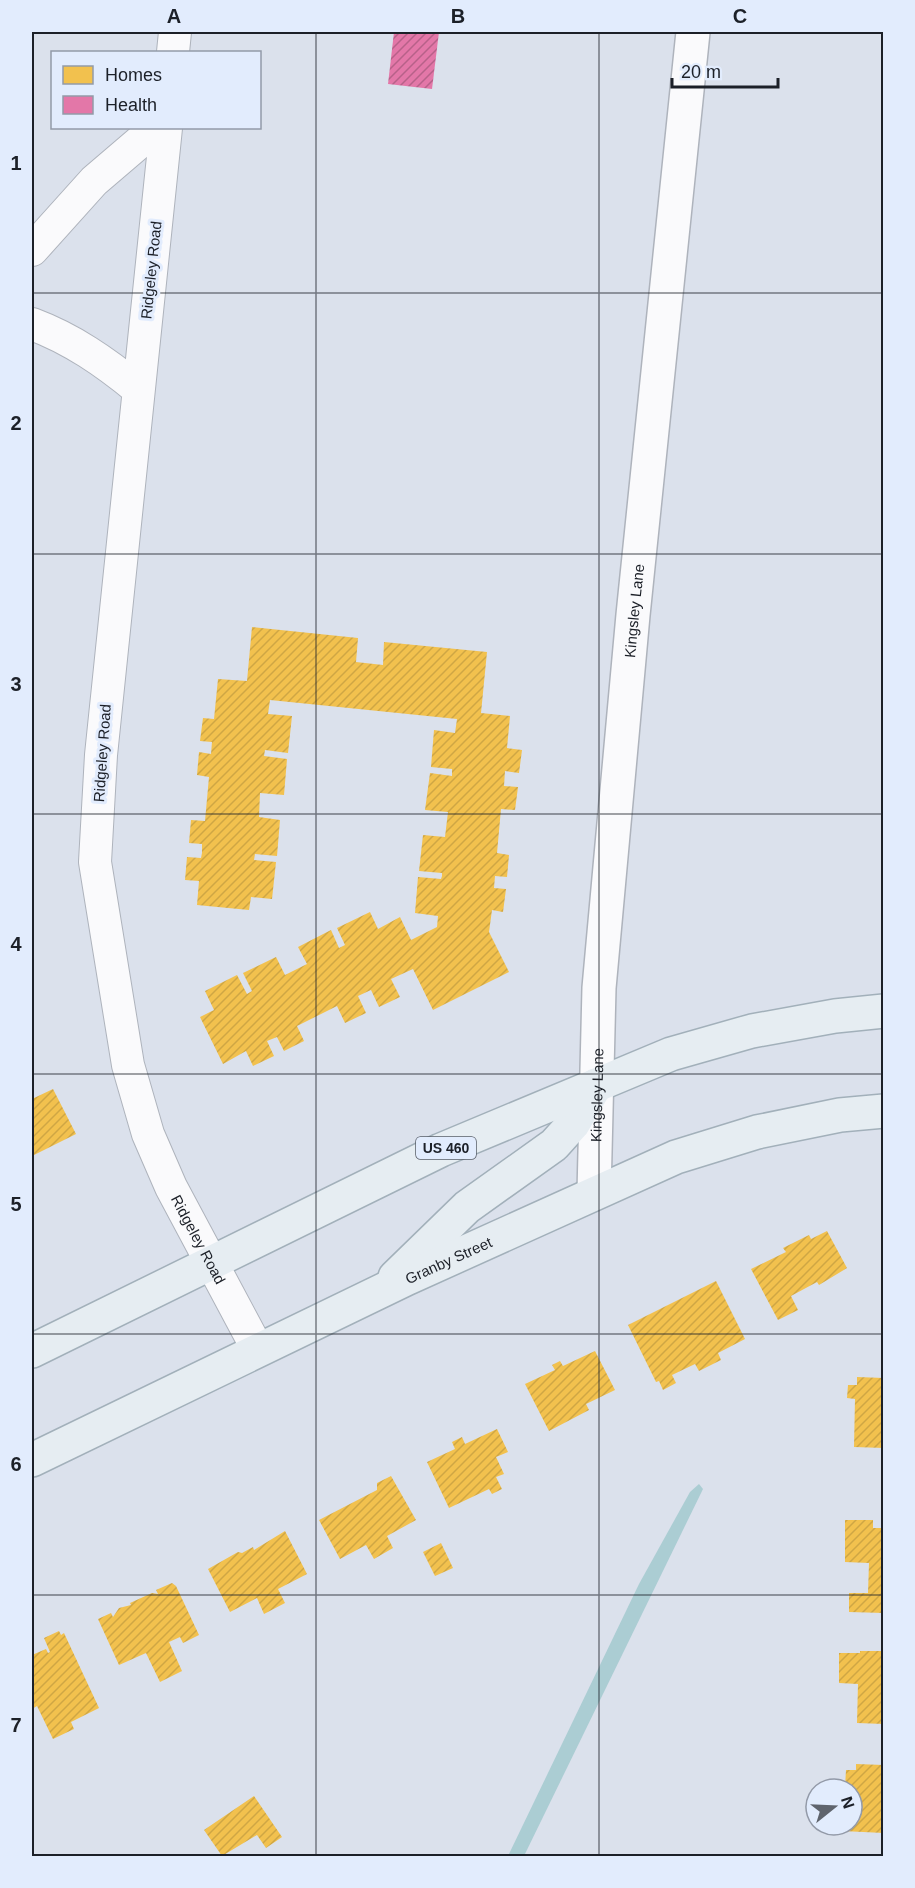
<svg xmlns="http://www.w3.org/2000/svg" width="915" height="1888" font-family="Helvetica,sans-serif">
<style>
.water{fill:#abcdd3}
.homes{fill:url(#homes-hatch)}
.health{fill:url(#health-hatch)}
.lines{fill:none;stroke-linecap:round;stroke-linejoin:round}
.street-casing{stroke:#aeb3bc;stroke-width:34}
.secondary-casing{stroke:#aeb3bc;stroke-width:36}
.primary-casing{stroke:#a2b0ba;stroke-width:36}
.street{stroke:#fafafc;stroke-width:32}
.secondary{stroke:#fafafc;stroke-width:33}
.primary{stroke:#e6edf2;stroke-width:33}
.grid{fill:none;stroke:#1c2028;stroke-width:1.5;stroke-opacity:0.55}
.labels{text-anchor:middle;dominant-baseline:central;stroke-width:6;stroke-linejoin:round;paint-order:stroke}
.shield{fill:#e2ecfd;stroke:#575d68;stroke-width:1.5}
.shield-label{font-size:14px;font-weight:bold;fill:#1c2028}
.street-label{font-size:15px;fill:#1c2028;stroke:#e2ecfd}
.neatline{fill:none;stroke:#1c2028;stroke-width:2}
.grid-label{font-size:20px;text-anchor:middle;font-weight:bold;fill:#1c2028}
</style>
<defs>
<pattern id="homes-hatch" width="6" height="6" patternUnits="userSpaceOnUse" patternTransform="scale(1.5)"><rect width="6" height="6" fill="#f2c14e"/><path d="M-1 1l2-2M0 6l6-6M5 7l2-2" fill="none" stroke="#cfa644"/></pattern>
<pattern id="health-hatch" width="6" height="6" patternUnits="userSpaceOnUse" patternTransform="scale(1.5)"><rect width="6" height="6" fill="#e377a8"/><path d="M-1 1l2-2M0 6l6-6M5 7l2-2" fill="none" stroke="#b76189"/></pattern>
</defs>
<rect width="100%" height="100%" fill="#dbe1ec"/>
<path class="water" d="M 699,1484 L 703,1489 L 524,1856 L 508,1856 L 639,1584 L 690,1492 Z"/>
<path class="homes" d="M 252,627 L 358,638 L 356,662 L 383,665 L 384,642 L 487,652 L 481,713 L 510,716 L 507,748 L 522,750 L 519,773 L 505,771 L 504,786 L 518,787 L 515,810 L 501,809 L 497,853 L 509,855 L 507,877 L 495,876 L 494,888 L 506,889 L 503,912 L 492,910 L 489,932 L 509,972 L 433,1010 L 413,969 L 391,979 L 400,997 L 379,1007 L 371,990 L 358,996 L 366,1013 L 345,1023 L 337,1006 L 297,1026 L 304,1041 L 284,1051 L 277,1037 L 267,1041 L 274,1056 L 253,1066 L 246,1051 L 223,1064 L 200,1017 L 214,1010 L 205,991 L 237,975 L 247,994 L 252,991 L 243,973 L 276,957 L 285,975 L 307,964 L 298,947 L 331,930 L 339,948 L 345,945 L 337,928 L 370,912 L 378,929 L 400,917 L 411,940 L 437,927 L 438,916 L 415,913 L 418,877 L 441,879 L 442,876 L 442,873 L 419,871 L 423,835 L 445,837 L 448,812 L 425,810 L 430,773 L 452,776 L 452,769 L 431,767 L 434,730 L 455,733 L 457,719 L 270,700 L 268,714 L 292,716 L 288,753 L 265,750 L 264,756 L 287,759 L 284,795 L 260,793 L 259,817 L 280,820 L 277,856 L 255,854 L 254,860 L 276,862 L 272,899 L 251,897 L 249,910 L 197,905 L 199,881 L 185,880 L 187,857 L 201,858 L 202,853 L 202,844 L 189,843 L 191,820 L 205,821 L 209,777 L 197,775 L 199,752 L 211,754 L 212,742 L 200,741 L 203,718 L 214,719 L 218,679 L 247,681 Z
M 53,1089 L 76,1134 L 32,1156 L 32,1099 Z
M 827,1231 L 847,1268 L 819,1285 L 817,1282 L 791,1296 L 798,1310 L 778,1320 L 751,1269 L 786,1252 L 783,1248 L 809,1235 L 811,1239 Z
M 716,1281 L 745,1339 L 718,1353 L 721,1360 L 699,1371 L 695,1364 L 672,1375 L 676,1383 L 663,1390 L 659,1381 L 656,1382 L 628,1325 Z
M 595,1351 L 615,1390 L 586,1404 L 589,1410 L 549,1431 L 525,1384 L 555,1370 L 552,1365 L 560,1361 L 563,1366 Z
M 857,1377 L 884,1378 L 884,1448 L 854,1447 L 855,1399 L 847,1398 L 848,1385 L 857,1385 Z
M 497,1429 L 508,1452 L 496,1457 L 504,1474 L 496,1477 L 502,1489 L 492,1494 L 489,1489 L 449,1508 L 427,1462 L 455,1449 L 452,1442 L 462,1437 L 465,1444 Z
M 391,1476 L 416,1520 L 387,1536 L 393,1548 L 374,1559 L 366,1545 L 340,1559 L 319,1520 L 377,1490 L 377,1483 Z
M 845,1520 L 873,1520 L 873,1528 L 884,1528 L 884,1613 L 849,1612 L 849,1593 L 868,1593 L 869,1563 L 845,1562 Z
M 285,1531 L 307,1574 L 278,1589 L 285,1603 L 264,1614 L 257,1598 L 230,1612 L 208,1569 L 238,1552 L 242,1553 L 253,1547 L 254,1550 Z
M 441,1543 L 453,1568 L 435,1576 L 423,1552 Z
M 172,1583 L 176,1586 L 199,1635 L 183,1643 L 180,1637 L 169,1642 L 182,1671 L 160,1682 L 146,1653 L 119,1665 L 98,1619 L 111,1613 L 113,1617 L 119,1608 L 131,1605 L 130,1603 L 152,1593 L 158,1594 L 156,1590 Z
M 59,1631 L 61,1635 L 64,1633 L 99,1708 L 71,1722 L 74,1729 L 53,1739 L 37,1706 L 32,1709 L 32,1655 L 46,1649 L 48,1653 L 50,1652 L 44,1638 Z
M 860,1651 L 884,1651 L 884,1724 L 857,1723 L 858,1684 L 839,1683 L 839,1653 L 860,1653 Z
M 856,1764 L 884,1765 L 884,1833 L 842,1831 L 843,1825 L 852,1825 L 852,1789 L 838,1789 L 838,1787 L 845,1787 L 846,1770 L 856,1770 Z
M 254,1796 L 282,1837 L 266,1848 L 257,1835 L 222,1856 L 204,1830 Z"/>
<path class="health" d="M 394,32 L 439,32 L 432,89 L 388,84 Z"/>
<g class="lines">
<g class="street-casing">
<g id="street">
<path d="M 173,52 L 175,32"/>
<path id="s1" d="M 166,128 L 101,755 L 95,862 L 128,1065 L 148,1134 L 171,1187 L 258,1350"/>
<path d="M 32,250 L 94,181 L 156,128"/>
<path d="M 32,324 C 72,339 105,362 138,389"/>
</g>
</g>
<g class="secondary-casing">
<g id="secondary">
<path id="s2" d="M 594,1193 L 599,988 L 633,615 L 693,32"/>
</g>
</g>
<g class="primary-casing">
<g id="primary">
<path d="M 395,1277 L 467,1207 L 554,1145 L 573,1124 L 596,1085"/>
<path d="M 32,1351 L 441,1150 L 671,1054 L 752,1031 L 835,1016 L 884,1011"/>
<path id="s3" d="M 32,1460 L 408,1278 L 676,1157 L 757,1132 L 840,1115 L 884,1111"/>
</g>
</g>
<use href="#street" class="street"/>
<use href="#secondary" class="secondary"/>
<use href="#primary" class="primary"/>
</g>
<path class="grid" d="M 316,32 L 316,1856M 599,32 L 599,1856M 32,293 L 884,293M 32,554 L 884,554M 32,814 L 884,814M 32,1074 L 884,1074M 32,1334 L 884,1334M 32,1595 L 884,1595"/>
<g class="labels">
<rect class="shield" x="416" y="1137" width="60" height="22" rx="4.5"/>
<g class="shield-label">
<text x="446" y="1148">US 460</text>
</g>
<g class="street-label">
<text transform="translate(151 270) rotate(-84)">Ridgeley Road</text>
<text stroke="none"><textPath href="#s2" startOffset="584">Kingsley Lane</textPath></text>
<text transform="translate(102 753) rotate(-86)">Ridgeley Road</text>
<text stroke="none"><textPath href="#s2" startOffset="98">Kingsley Lane</textPath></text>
<text stroke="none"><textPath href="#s1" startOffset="1132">Ridgeley Road</textPath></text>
<text stroke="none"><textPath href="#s3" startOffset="462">Granby Street</textPath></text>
</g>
</g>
<rect width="915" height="1888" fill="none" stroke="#e2ecfd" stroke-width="66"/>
<rect x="51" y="51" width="210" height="78" fill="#e2ecfd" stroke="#939aa8" stroke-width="1.5"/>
<rect x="63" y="66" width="30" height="18" fill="#f2c14e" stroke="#939aa8" stroke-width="1.5"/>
<text x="105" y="81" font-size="18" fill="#1c2028">Homes</text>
<rect x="63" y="96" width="30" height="18" fill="#e377a8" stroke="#939aa8" stroke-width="1.5"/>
<text x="105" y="111" font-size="18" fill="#1c2028">Health</text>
<g transform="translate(834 1807) rotate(72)"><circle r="28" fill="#e2ecfd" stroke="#939aa8" stroke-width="1.5"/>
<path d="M0-4.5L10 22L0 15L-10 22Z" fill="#5f646d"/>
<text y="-9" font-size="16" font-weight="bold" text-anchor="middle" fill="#1c2028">N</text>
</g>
<path d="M672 78v9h106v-9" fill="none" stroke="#1c2028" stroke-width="3"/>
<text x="681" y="78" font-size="18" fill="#1c2028" stroke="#e2ecfd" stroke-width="4.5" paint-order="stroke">20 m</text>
<rect x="33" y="33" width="849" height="1822" class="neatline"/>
<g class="grid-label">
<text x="174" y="23">A</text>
<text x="458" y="23">B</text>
<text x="740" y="23">C</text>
<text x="16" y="170">1</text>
<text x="16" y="430">2</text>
<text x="16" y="691">3</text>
<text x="16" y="951">4</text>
<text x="16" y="1211">5</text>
<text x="16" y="1471">6</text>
<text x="16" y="1732">7</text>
</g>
</svg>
